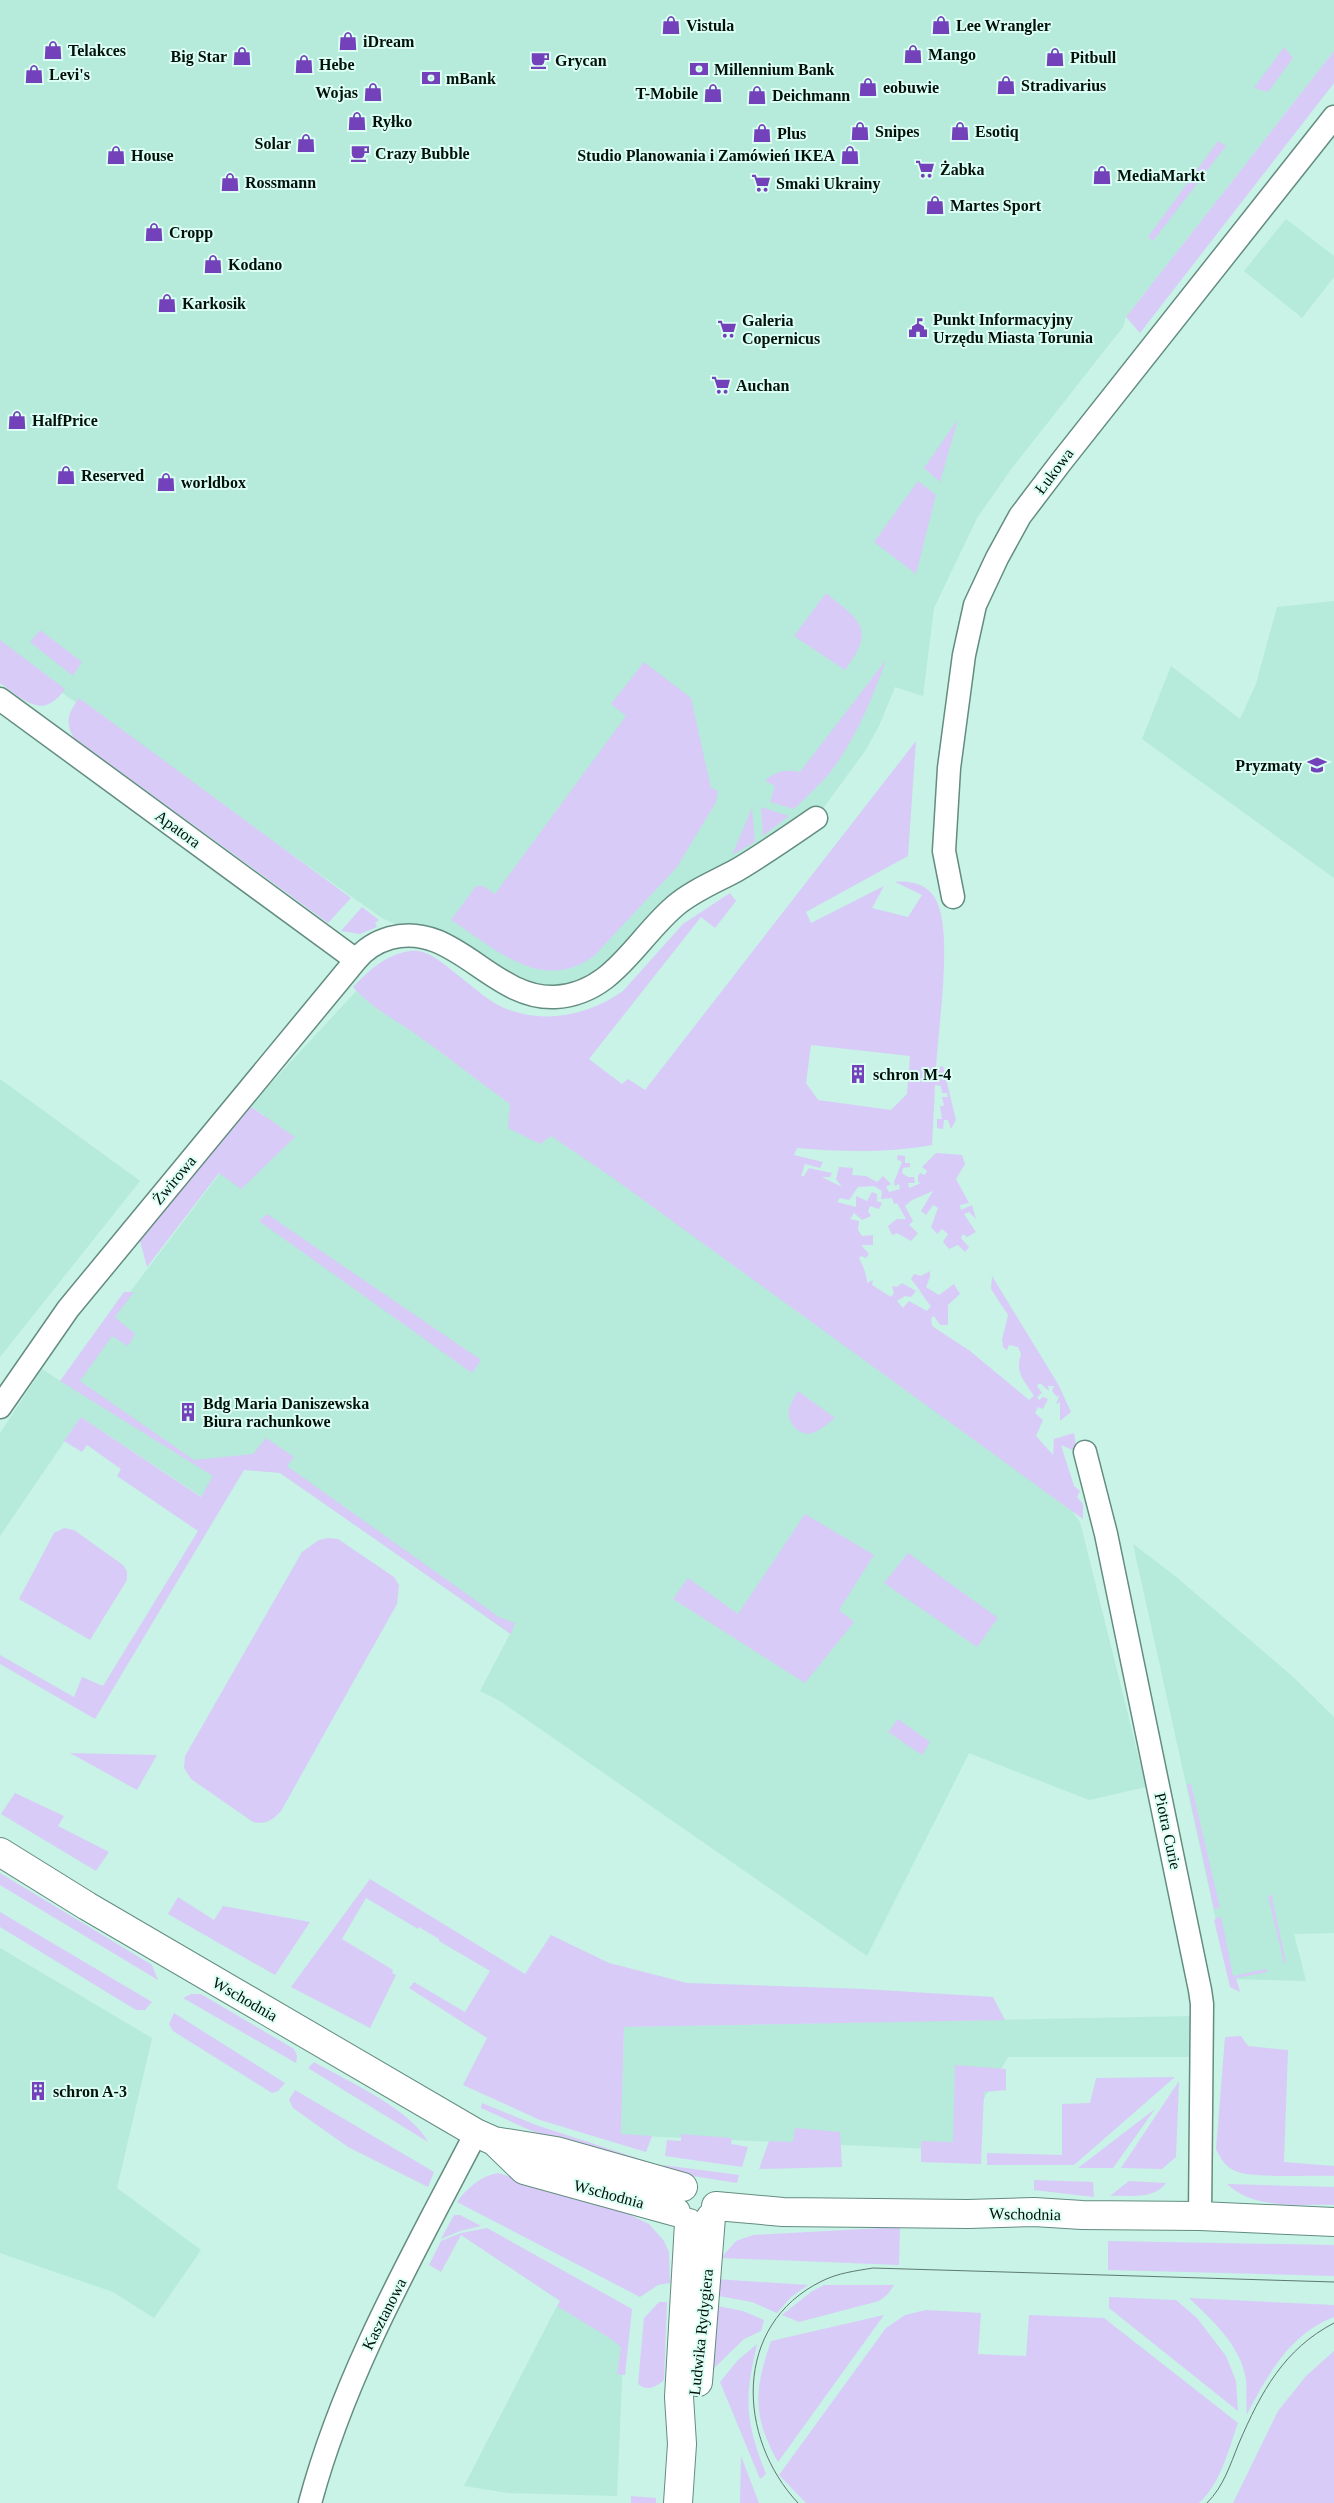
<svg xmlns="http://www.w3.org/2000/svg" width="1334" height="2503" font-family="'Times New Roman',serif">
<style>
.built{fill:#b6eada}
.green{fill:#d8cbf8;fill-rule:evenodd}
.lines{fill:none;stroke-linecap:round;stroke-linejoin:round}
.minor-casing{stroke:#648c80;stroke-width:25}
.tertiary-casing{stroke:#648c80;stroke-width:30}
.minor{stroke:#fff;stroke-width:22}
.tertiary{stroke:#fff;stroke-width:28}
.tram{stroke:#5e7971;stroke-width:1}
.labels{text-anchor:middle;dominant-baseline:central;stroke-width:4;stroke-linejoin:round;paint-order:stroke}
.poi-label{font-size:16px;font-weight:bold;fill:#02100c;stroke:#dcfff4;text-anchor:start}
.street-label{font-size:16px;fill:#02100c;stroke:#dcfff4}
</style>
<rect width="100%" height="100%" fill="#c8f3e6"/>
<path class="built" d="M 0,0 L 1334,0 L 1334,51 L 1126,317 L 1123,327 L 1012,468 L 977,518 L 934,608 L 923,696 L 895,687 L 879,726 L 865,751 L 816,818 L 675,905 L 616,970 L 555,997 L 382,918 L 0,649 Z
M 1286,219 L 1334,256 L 1334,277 L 1302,318 L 1244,271 Z
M 1334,601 L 1334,878 L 1142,739 L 1171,666 L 1240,719 L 1256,684 L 1277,607 Z
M 360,987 L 1064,1500 L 1080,1522 L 1146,1787 L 1089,1800 L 969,1753 L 867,1956 L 500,1701 L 480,1691 L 510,1634 L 277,1468 L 248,1467 L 202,1497 L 81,1417 L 0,1536 L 0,1433 L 42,1369 L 62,1382 L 264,1115 L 250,1106 Z
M 0,1079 L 140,1181 L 0,1357 Z
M 1133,1544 L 1175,1576 L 1291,1675 L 1334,1717 L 1334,1933 L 1294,1934 L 1306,1981 L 1229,1979 Z
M 0,1948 L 152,2038 L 117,2188 L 201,2250 L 154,2318 L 113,2292 L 0,2253 Z
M 1194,2016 L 1191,2057 L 1008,2057 L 954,2150 L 621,2135 L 624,2027 Z
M 557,2306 L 624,2333 L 617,2496 L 508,2493 L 464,2486 Z"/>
<path class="green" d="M 1284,47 L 1293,58 L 1268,92 L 1254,88 Z
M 1334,51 L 1334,83 L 1140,333 L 1126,317 Z
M 1218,141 L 1226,146 L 1153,241 L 1148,237 Z
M 958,419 L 940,482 L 924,468 Z
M 918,481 L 936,495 L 916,574 L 874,542 Z
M 826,593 C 861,622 876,628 845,670 L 794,636 Z
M 40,630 L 82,662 L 73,676 L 30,642 Z
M 0,640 L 65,689 C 43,721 24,700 0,683 Z
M 886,660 C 872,699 857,736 832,770 C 821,784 807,796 794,809 L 770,802 L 775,786 L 765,781 C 776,771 785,769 800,772 Z
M 644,662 L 691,698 L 711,788 L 718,791 L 716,802 L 677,867 L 594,956 C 541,994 496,949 451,920 L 476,886 L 483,886 L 495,894 L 626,716 L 611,704 Z
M 79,698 L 351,898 L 328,923 L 74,738 C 64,722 69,712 79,698 Z
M 916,741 L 908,856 L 806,912 L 811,923 L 884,886 L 872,908 L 908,917 L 922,895 L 895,882 C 909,880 927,884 935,898 C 954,929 938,1028 936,1068 L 943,1066 L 956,1120 L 951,1129 L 948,1120 L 944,1120 L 943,1129 L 937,1128 L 937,1119 L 942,1119 L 940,1106 L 944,1106 L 942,1097 L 948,1097 L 947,1093 L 942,1093 L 941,1086 L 935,1085 L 932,1145 C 888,1153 841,1152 797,1148 L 794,1155 L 823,1162 L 820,1168 L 805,1164 L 801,1176 L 804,1176 L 809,1168 L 832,1173 L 830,1177 L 822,1177 L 842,1187 L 836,1179 L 839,1167 L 853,1168 L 852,1175 L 866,1176 L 877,1182 L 883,1176 L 891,1184 L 886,1187 L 889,1192 L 900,1189 L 899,1184 L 895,1186 L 894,1182 L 902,1162 L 897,1159 L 898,1155 L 905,1156 L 905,1163 L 910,1163 L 910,1167 L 903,1168 L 902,1173 L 908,1177 L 914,1177 L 915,1183 L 908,1183 L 909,1188 L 921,1183 L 918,1182 L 918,1176 L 920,1173 L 925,1175 L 927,1171 L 922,1167 L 936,1153 L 962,1155 L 965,1164 L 956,1179 L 969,1203 L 960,1205 L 961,1210 L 972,1205 L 976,1219 L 969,1212 L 964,1214 L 976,1232 L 967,1237 L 963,1234 L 961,1238 L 969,1247 L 965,1252 L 958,1245 L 949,1249 L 943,1242 L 948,1234 L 942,1229 L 937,1234 L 931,1227 L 938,1208 L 933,1205 L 926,1215 L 921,1211 L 933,1191 L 912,1200 L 905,1206 L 913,1221 L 909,1225 L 918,1233 L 911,1241 L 897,1233 L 892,1235 L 888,1226 L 897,1219 L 906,1219 L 897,1203 L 894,1204 L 892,1198 L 881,1199 L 882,1191 L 874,1186 L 858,1187 L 849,1200 L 840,1198 L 837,1202 L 856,1207 L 856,1196 L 867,1201 L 872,1192 L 877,1194 L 877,1201 L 882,1203 L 879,1209 L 870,1206 L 868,1211 L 871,1216 L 862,1220 L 854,1213 L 850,1219 L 859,1221 L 858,1230 L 862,1236 L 873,1235 L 873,1245 L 861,1245 L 869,1254 L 866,1258 L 861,1256 L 859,1258 C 863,1266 867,1274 867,1283 L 873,1280 L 872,1285 L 891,1297 L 894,1293 L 892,1286 L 897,1287 L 902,1283 L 916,1291 L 911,1297 L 905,1296 L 897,1301 L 903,1308 L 909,1301 L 927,1311 L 931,1306 C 923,1297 919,1288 911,1279 L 914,1274 L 921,1276 L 930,1271 L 930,1277 L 926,1287 L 939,1295 L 954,1284 L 960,1294 L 948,1305 L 948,1325 L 940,1325 L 934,1316 L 931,1318 L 932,1326 L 970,1351 L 1029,1400 L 1034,1396 C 1023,1379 1015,1373 1021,1354 L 1018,1347 L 1009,1345 L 1007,1350 L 1003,1347 L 1002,1340 L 1008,1315 L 991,1289 L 992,1276 L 1058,1384 L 1071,1412 L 1060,1421 L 1060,1402 L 1056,1404 L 1059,1397 L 1058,1395 L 1057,1397 L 1052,1391 L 1054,1386 L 1048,1386 L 1049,1391 L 1040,1383 L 1037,1386 L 1042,1393 L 1037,1397 L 1039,1400 L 1043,1397 L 1048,1399 L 1043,1409 L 1038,1407 L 1035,1413 L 1043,1420 L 1036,1436 L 1053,1455 L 1054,1439 L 1074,1433 L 1077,1452 L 1061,1445 L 1074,1486 L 1080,1491 L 1077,1497 L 1083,1504 L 1083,1519 L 613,1178 L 551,1136 L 540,1144 L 508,1128 L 510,1104 C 478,1081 447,1056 414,1033 C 392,1018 371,1007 353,987 C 368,971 388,953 411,951 C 428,949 442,963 454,972 C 470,984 486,1000 504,1008 C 544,1025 589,1015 623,991 L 683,924 L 730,893 L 736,901 L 715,928 L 701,917 L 589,1059 L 622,1084 L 628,1079 L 645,1090 ZM 811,1045 L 910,1056 L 907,1094 L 891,1110 L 818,1100 L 806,1083 Z
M 761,807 L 789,816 L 763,836 Z
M 752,808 L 755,842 L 732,855 Z
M 362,907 L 379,920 L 375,923 L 377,927 L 360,934 L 341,931 Z
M 250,1106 L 295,1137 L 241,1189 L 219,1173 L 147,1267 L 140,1241 Z
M 267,1214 L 481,1360 L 472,1373 L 259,1221 Z
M 124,1292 L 134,1292 L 115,1317 L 135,1334 L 128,1346 L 112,1336 L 80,1381 L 194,1460 L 253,1454 L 266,1438 L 294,1457 L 287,1466 L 499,1617 L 515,1623 L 511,1634 L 280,1473 L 244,1470 L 95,1719 L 0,1664 L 0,1655 L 74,1697 L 82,1677 L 103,1686 L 198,1531 L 117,1476 L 121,1469 L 87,1445 L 82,1452 L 64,1441 L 81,1417 L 201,1497 L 213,1476 L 60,1381 Z
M 798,1391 L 835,1418 C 828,1423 820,1431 812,1433 C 799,1437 786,1421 789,1409 C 790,1403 795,1397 798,1391 Z
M 805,1514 L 874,1555 L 839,1610 L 854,1622 L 805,1683 L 673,1599 L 688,1578 L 738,1614 Z
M 64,1528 L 74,1530 L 123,1565 L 127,1571 L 127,1580 L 90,1640 L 19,1599 L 54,1533 Z
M 328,1538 L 338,1539 L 394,1577 L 399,1585 L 397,1604 L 281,1811 C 273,1820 265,1825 253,1822 L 191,1779 L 184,1768 L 185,1756 L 302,1552 L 319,1540 Z
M 908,1553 L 998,1618 L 977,1647 L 884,1583 Z
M 898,1719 L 930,1742 L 922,1755 L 888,1732 Z
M 70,1753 L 157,1755 L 137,1790 Z
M 1187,1784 L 1191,1784 L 1220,1908 L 1214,1909 Z
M 15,1793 L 64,1816 L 58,1826 L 109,1852 L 96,1871 L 1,1814 Z
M 0,1873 L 152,1965 L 158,1980 L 0,1885 Z
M 370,1879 L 525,1974 L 551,1935 L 609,1963 L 687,1983 L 864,1989 L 993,1997 L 1005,2020 L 624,2027 L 621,2134 L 652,2136 L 646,2152 L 540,2120 L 463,2085 L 487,2038 L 409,1988 L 414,1982 L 465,2012 L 490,1971 L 439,1941 L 439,1939 L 419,1927 L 418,1929 L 366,1898 L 342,1939 L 393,1970 L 392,1973 L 396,1975 L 370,2028 L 291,1987 Z
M 1274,1895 L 1272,1898 L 1286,1963 L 1284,1963 L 1268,1896 Z
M 178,1897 L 214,1920 L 223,1906 L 310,1922 L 275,1975 L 168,1914 Z
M 0,1912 L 152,2002 L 145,2010 L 136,2010 L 0,1927 Z
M 1221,1916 L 1233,1976 L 1266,1969 L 1267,1972 L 1236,1978 L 1240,1992 L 1230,1987 L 1214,1920 Z
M 191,1994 L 201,1994 L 294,2049 L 297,2056 L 296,2063 L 183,1998 Z
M 174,2013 L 285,2083 L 278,2091 L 272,2093 L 173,2031 L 169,2024 Z
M 1241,2036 L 1248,2046 L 1288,2050 L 1284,2162 L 1334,2166 L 1334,2176 C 1312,2175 1249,2179 1233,2170 C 1224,2165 1220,2157 1216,2149 L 1225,2037 Z
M 314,2062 C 347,2081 411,2109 428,2142 L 308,2068 Z
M 955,2065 L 1006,2069 L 1006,2090 L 984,2092 L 981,2164 L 921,2162 L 921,2141 L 953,2142 Z
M 1175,2077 L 1074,2165 L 987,2165 L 987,2153 L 1062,2155 L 1062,2104 L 1090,2103 L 1096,2078 Z
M 1179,2081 L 1176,2157 L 1162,2169 L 1121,2168 Z
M 295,2090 L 434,2172 L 428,2187 L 348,2147 L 293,2108 L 289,2100 Z
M 482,2103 L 536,2125 L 646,2161 L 637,2167 L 532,2131 L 481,2108 Z
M 1155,2109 L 1113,2168 L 1078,2168 Z
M 795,2128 L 840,2132 L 842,2167 L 759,2169 L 769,2141 L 793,2142 Z
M 681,2134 L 732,2138 L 731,2144 L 748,2147 L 742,2167 L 665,2156 L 667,2140 L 681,2141 Z
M 663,2165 L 739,2175 L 737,2183 L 668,2172 Z
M 498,2173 L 628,2214 L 649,2224 L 664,2241 L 669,2252 L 670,2283 L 658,2285 L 640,2297 L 457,2202 C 467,2188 481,2176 498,2173 Z
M 1034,2180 L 1093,2182 L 1094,2197 L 1034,2190 Z
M 1129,2181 L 1166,2183 C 1154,2200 1129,2195 1110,2196 Z
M 1227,2184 L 1334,2187 L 1334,2205 C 1298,2204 1255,2210 1227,2184 Z
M 454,2215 L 460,2215 L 481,2226 L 460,2231 L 441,2239 Z
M 900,2227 L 899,2265 L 721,2258 L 736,2241 L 753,2235 Z
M 487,2228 L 632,2309 L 625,2375 L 617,2374 L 621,2347 L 611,2339 L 557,2306 L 560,2301 L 461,2235 L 441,2272 L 429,2265 L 441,2241 L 461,2233 Z
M 1108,2241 L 1334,2245 L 1334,2276 L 1108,2270 Z
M 715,2279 L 808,2285 L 791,2297 L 777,2313 L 752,2302 L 713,2295 Z
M 824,2285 L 894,2285 L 888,2294 L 879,2301 L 799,2322 L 782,2315 L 811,2292 Z
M 1109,2297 L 1176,2300 L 1197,2318 L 1226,2356 L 1236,2381 L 1238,2411 L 1109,2308 Z
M 1189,2298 L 1334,2305 L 1334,2317 C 1290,2334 1268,2374 1247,2414 C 1246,2403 1247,2391 1246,2379 C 1240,2345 1213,2321 1189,2298 Z
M 659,2302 L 667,2302 L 664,2380 C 656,2387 647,2392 638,2384 L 644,2318 Z
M 712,2305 L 743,2311 L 764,2320 L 761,2331 L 744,2339 L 708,2374 Z
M 926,2310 L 981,2313 L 978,2354 L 1026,2356 L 1029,2315 L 1104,2318 L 1238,2423 C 1228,2451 1221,2483 1199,2503 L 806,2503 L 779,2475 L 886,2328 L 905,2315 Z
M 884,2315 L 778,2462 C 752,2415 754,2391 771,2341 Z
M 757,2344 C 744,2401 745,2420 766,2474 L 760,2479 L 720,2382 L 738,2360 Z
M 1334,2351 L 1334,2503 L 1233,2503 L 1278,2411 L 1306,2376 Z
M 741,2456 L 759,2503 L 740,2503 Z
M 631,2496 L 656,2498 L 656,2503 L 631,2503 Z"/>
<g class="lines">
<g class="minor-casing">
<path id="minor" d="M 0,699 L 356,960
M 953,897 L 944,851 L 949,768 L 964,655 L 975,605 L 997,558 L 1020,516 L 1061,462 L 1334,117
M 0,1407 L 68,1309 L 356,960 C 365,949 376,942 390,938 C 454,920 492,1000 555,997 C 613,994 636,939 675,906 C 692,891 717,881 737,870 C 764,854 790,836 816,818
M 1085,1452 L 1106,1534 L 1200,1990 L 1202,2004 L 1200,2216
M 310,2503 C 345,2372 414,2253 476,2133"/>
</g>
<g class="tertiary-casing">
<path id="tertiary" d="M 0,1852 L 87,1906 L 476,2133 L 494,2141 L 556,2151 L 683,2187
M 494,2141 L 524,2170 L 676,2212
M 716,2206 L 783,2212 L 968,2214 L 1034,2212 L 1082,2215 L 1200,2216 L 1334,2222
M 698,2382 L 711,2217
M 678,2503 L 682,2444 L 679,2397 L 689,2223"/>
</g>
<use href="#minor" class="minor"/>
<use href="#tertiary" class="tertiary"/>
<path class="tram" d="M 798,2503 C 737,2438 732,2325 822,2281 C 838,2273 855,2271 873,2268 L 1334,2282
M 1207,2503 C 1224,2486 1230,2465 1239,2443 C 1261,2392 1284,2349 1334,2323"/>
</g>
<defs>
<g id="shop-bare" transform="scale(1.5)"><path d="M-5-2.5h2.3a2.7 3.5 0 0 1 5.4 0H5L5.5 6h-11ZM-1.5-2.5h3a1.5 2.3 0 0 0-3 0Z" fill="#7342ba" stroke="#dcfff4" stroke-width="2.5" paint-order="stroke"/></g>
<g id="cafe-bare" transform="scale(1.5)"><path d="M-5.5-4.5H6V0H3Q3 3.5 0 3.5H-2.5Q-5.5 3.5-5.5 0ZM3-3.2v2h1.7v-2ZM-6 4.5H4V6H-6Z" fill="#7342ba" stroke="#dcfff4" stroke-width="2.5" paint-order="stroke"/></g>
<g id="bank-bare" transform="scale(1.5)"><path d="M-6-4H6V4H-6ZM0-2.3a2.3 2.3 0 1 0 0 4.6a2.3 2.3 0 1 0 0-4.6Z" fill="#7342ba" stroke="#dcfff4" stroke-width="2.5" paint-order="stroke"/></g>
<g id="supermarket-bare" transform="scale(1.5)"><path d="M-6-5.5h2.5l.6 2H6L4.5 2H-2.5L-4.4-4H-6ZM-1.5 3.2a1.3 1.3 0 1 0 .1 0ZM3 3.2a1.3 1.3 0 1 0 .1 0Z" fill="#7342ba" stroke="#dcfff4" stroke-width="2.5" paint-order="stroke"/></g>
<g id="civic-bare" transform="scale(1.5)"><path d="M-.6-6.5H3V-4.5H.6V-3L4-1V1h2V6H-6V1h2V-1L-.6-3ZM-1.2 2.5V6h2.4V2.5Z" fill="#7342ba" stroke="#dcfff4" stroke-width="2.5" paint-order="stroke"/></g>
<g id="university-bare" transform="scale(1.5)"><path d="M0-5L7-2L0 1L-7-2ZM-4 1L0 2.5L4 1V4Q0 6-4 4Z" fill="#7342ba" stroke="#dcfff4" stroke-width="2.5" paint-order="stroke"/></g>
<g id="building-bare" transform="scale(1.5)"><path d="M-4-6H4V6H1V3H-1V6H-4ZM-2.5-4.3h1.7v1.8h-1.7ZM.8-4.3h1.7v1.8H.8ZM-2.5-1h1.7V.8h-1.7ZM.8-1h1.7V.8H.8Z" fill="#7342ba" stroke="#dcfff4" stroke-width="2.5" paint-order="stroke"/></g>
</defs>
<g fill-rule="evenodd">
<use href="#shop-bare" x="671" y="25"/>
<use href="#shop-bare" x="941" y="25"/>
<use href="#shop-bare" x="348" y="41"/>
<use href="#shop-bare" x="53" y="50"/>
<use href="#shop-bare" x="913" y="54"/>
<use href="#shop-bare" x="242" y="56"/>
<use href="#shop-bare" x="1055" y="57"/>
<use href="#cafe-bare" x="540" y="60"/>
<use href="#shop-bare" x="304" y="64"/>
<use href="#bank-bare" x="699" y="69"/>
<use href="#shop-bare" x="34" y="74"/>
<use href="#bank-bare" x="431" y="78"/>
<use href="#shop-bare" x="1006" y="85"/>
<use href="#shop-bare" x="868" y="87"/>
<use href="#shop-bare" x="373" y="92"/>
<use href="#shop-bare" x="713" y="93"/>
<use href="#shop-bare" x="757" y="95"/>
<use href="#shop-bare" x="357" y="121"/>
<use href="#shop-bare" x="860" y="131"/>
<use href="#shop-bare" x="960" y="131"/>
<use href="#shop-bare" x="762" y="133"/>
<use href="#shop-bare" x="306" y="143"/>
<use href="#cafe-bare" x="360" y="153"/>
<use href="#shop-bare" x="116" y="155"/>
<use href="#shop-bare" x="850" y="155"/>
<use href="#supermarket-bare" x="925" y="169"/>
<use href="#shop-bare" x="1102" y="175"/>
<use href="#shop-bare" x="230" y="182"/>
<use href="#supermarket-bare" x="761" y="183"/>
<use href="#shop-bare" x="935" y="205"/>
<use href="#shop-bare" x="154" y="232"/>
<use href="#shop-bare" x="213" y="264"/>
<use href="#shop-bare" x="167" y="303"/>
<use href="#civic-bare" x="918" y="328"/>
<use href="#supermarket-bare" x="727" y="329"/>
<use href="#supermarket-bare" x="721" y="385"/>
<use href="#shop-bare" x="17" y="420"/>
<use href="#shop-bare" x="66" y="475"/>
<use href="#shop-bare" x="166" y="482"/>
<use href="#university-bare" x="1317" y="765"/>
<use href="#building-bare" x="858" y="1074"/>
<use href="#building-bare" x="188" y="1412"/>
<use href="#building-bare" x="38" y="2091"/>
</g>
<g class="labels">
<g class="poi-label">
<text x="686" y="25">Vistula</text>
<text x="956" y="25">Lee Wrangler</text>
<text x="363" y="41">iDream</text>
<text x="68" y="50">Telakces</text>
<text x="928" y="54">Mango</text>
<text x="227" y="56" text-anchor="end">Big Star</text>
<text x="1070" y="57">Pitbull</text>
<text x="555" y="60">Grycan</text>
<text x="319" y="64">Hebe</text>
<text x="714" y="69">Millennium Bank</text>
<text x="49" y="74">Levi's</text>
<text x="446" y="78">mBank</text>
<text x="1021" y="85">Stradivarius</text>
<text x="883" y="87">eobuwie</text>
<text x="358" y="92" text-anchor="end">Wojas</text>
<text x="698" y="93" text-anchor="end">T-Mobile</text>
<text x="772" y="95">Deichmann</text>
<text x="372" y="121">Ryłko</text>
<text x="875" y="131">Snipes</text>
<text x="975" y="131">Esotiq</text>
<text x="777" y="133">Plus</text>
<text x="291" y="143" text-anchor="end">Solar</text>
<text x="375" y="153">Crazy Bubble</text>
<text x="131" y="155">House</text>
<text x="835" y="155" text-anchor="end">Studio Planowania i Zamówień IKEA</text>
<text x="940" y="169">Żabka</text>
<text x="1117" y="175">MediaMarkt</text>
<text x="245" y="182">Rossmann</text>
<text x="776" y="183">Smaki Ukrainy</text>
<text x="950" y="205">Martes Sport</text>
<text x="169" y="232">Cropp</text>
<text x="228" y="264">Kodano</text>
<text x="182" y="303">Karkosik</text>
<text x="933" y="319">Punkt Informacyjny<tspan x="933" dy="18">Urzędu Miasta Torunia</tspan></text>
<text x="742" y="320">Galeria<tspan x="742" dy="18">Copernicus</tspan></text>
<text x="736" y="385">Auchan</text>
<text x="32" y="420">HalfPrice</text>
<text x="81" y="475">Reserved</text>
<text x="181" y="482">worldbox</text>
<text x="1302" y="765" text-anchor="end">Pryzmaty</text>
<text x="873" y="1074">schron M-4</text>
<text x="203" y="1403">Bdg Maria Daniszewska<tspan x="203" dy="18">Biura rachunkowe</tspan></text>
<text x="53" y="2091">schron A-3</text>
</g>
<g class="street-label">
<text transform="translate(1054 471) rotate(-53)">Łukowa</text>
<text transform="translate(178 829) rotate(36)">Apatora</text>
<text transform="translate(174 1180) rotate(-50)">Żwirowa</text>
<text transform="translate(1168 1831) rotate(78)">Piotra Curie</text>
<text transform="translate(245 1999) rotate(30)">Wschodnia</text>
<text transform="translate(609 2194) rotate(15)">Wschodnia</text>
<text transform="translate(1025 2214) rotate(1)">Wschodnia</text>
<text transform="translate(384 2314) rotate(-63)">Kasztanowa</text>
<text transform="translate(701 2332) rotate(-84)">Ludwika Rydygiera</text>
</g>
</g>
</svg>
